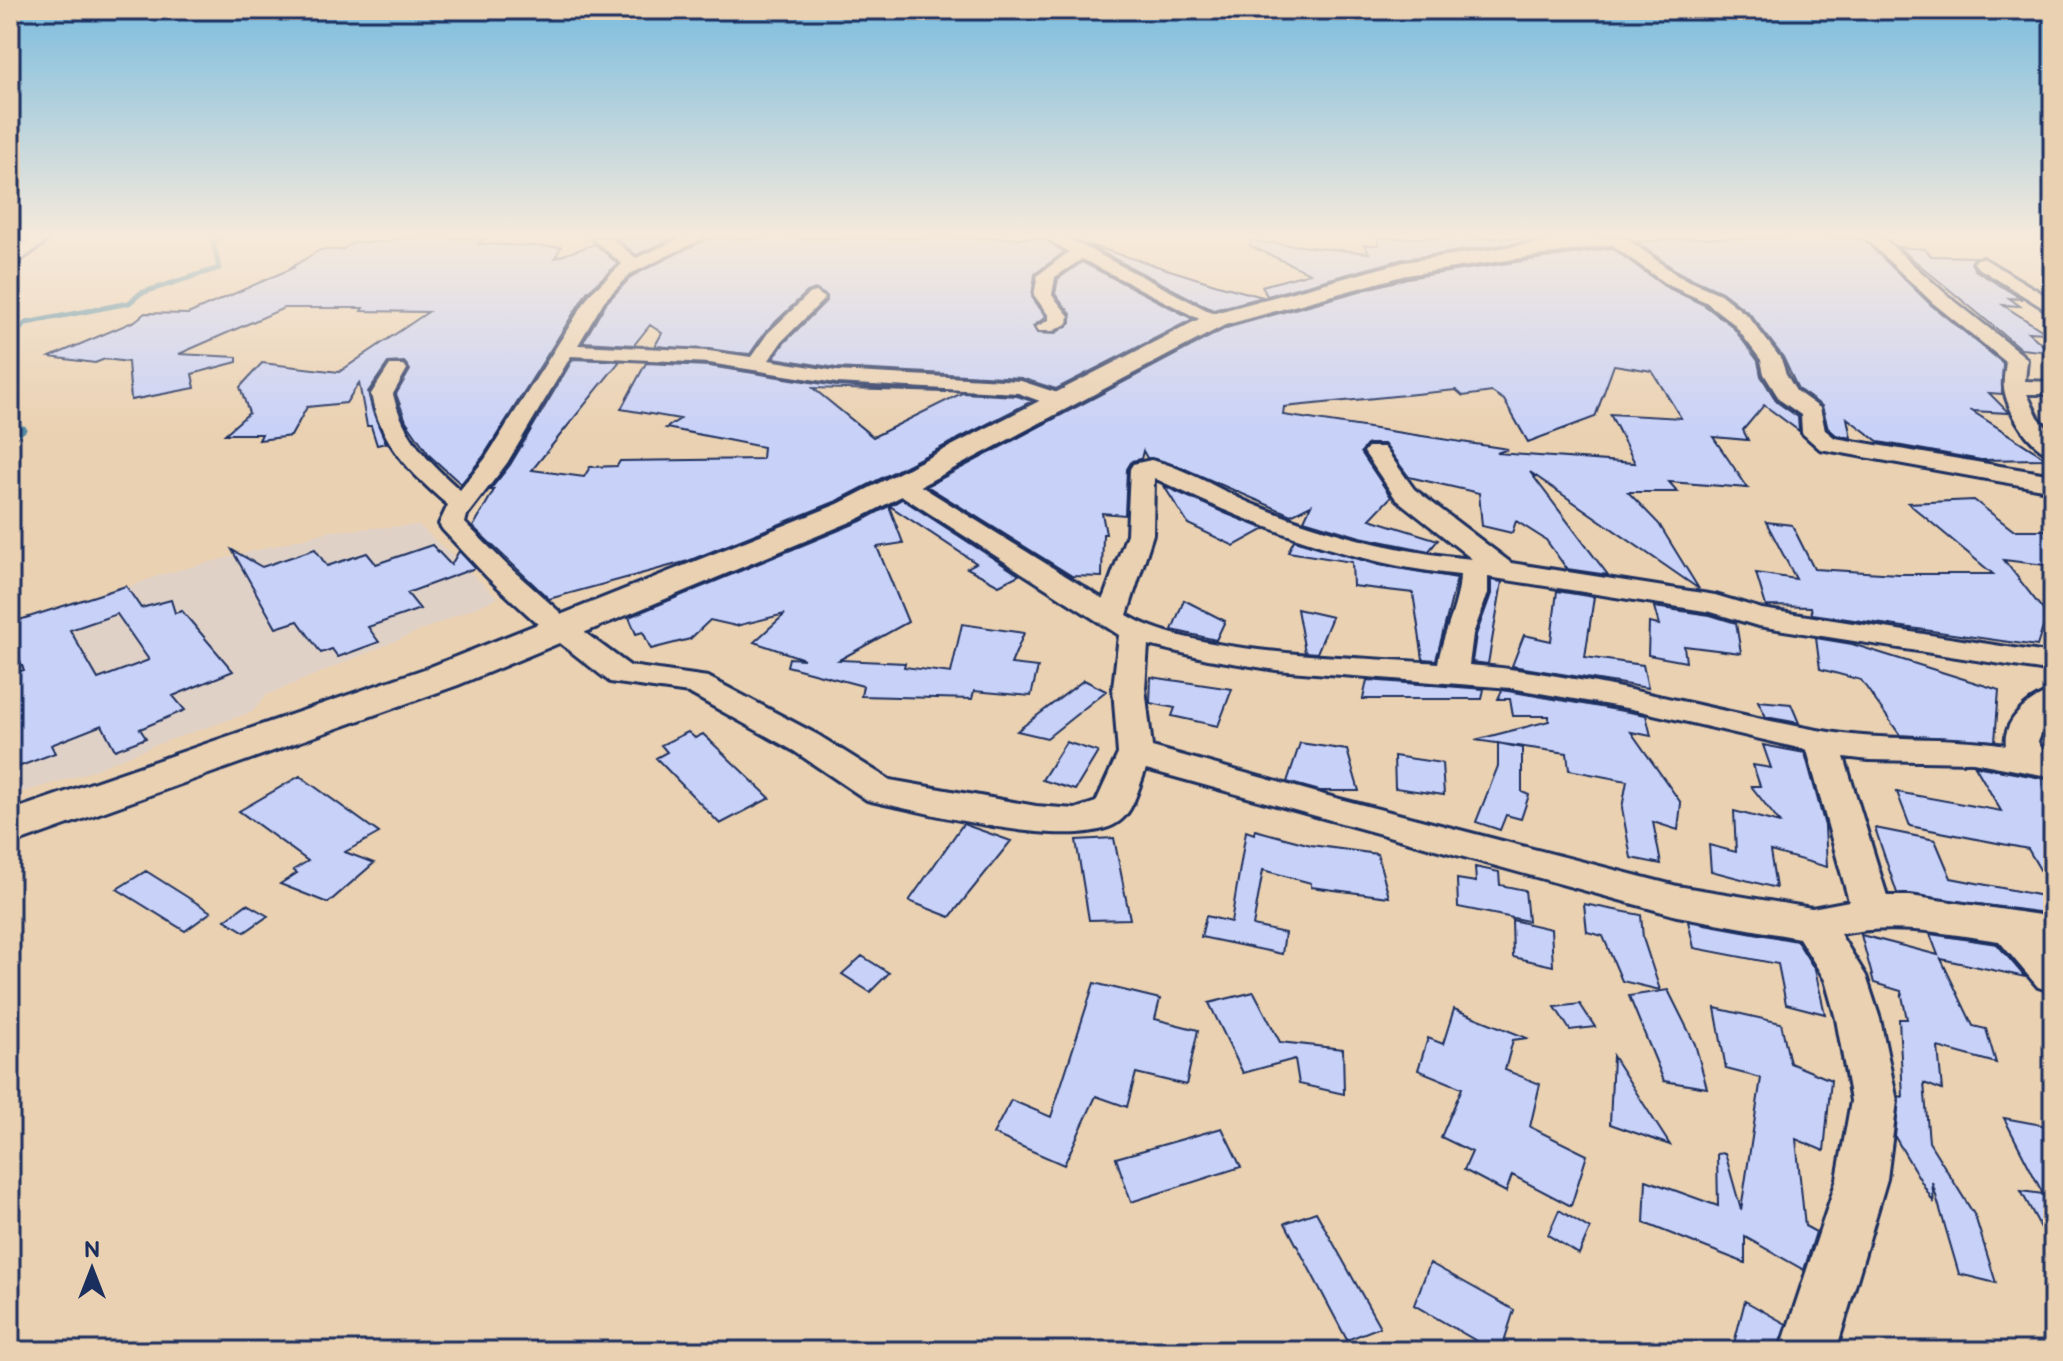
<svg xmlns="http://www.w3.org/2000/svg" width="2063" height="1361" font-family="'Balsamiq Sans',sans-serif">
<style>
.built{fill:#e0d1c7}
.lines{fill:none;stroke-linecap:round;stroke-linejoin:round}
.stream-far1{stroke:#538ba2;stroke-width:5}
.stream{stroke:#538ba2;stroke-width:7}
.building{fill:#c8d1f8;stroke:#1b2f5e;stroke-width:2;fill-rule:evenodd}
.minor-casing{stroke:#1b2f5e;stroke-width:6}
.tertiary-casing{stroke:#1b2f5e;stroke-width:6}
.minor{fill:#ead1b2;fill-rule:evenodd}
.tertiary{fill:#ead1b2;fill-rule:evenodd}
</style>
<rect width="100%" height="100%" fill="#ead1b2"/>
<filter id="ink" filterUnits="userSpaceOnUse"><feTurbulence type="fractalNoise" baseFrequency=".0125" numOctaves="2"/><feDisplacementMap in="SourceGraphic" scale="16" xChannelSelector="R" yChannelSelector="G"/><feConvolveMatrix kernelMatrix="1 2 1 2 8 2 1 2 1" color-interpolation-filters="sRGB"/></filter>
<g filter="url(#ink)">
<path class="built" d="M 419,525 L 498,598 L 267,695 L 252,712 L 158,744 L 81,775 L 10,796 L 10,641 L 62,612 L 160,575 L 331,531 Z"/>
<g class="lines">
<path class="stream-far1" d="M 10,339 L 26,323 L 129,303 L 141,293 L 219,268 L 213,241 L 219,238"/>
<path class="stream" d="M 10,429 L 23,429 L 10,439"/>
</g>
<path class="building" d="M 396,238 L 485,238 L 478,244 L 561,247 L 555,258 L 595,244 L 618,264 L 587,292 L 483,457 L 461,484 L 430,456 L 406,421 L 396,394 L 410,370 L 404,362 L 388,363 L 368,392 L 373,412 L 386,443 L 377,445 L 371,426 L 367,426 L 359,383 L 346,403 L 307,407 L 291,436 L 259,440 L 262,434 L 225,434 L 249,413 L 240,387 L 262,363 L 339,372 L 428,312 L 361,311 L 363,308 L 284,308 L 179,354 L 237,357 L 237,362 L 192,374 L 195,388 L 131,400 L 128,362 L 105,359 L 95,363 L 50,357 L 135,321 L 145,313 L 188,314 L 295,267 L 292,267 L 320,250 L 342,250 L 354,242 L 389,242 Z
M 615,238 L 674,238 L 636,255 Z
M 707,238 L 1043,238 L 1064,252 L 1035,274 L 1032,297 L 1046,317 L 1033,326 L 1037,333 L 1054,334 L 1071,323 L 1071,314 L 1055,294 L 1058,279 L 1082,262 L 1193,319 L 1056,389 L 1021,378 L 836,368 L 774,358 L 784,343 L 827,300 L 827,296 L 815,289 L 807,292 L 766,331 L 750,354 L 655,346 L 662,333 L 650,325 L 634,345 L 583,342 L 606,303 L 632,276 Z
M 1377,238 L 1550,238 L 1403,259 L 1267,296 L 1262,286 L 1310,273 L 1250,246 L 1251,241 L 1369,253 L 1364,245 L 1379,245 Z
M 1697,238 L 1862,238 L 1931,305 L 2003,363 L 2002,394 L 1989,393 L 2009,413 L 1972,411 L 2047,459 L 1981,460 L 1879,442 L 1847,418 L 1851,438 L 1836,435 L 1828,428 L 1822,406 L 1798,389 L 1783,357 L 1750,314 L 1722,292 L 1680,273 L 1636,242 Z
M 1086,244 L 1218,285 L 1263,297 L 1213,310 Z
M 1898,247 L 1925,249 L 1931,256 L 1975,257 L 1971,263 L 1975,270 L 2022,299 L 2009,298 L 2020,306 L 2003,305 L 2046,333 L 2028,332 L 2051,352 L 2021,349 Z
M 1612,248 L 1664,286 L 1704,305 L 1732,326 L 1758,361 L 1761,376 L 1777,402 L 1798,417 L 1799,431 L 1764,405 L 1743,430 L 1748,440 L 1713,437 L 1748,488 L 1669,482 L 1678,492 L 1628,492 L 1659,524 L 1699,589 L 1530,472 L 1608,575 L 1567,569 L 1546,540 L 1516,521 L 1512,533 L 1482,526 L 1479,493 L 1409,477 L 1384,444 L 1368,444 L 1361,452 L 1391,497 L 1370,519 L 1438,540 L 1429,551 L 1360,537 L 1307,521 L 1304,520 L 1311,505 L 1291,515 L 1178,466 L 1147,458 L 1143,451 L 1141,459 L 1132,461 L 1127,469 L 1125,515 L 1102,513 L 1106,534 L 1103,534 L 1102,577 L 1072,576 L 927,486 L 1226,328 L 1407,278 ZM 1614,365 L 1652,371 L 1681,418 L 1610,414 L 1635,463 L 1497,453 L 1508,449 L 1283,415 L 1284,407 L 1456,390 L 1463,396 L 1492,392 L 1504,400 L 1528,442 L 1595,417 Z
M 573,359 L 620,361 L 532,470 L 584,477 L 590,467 L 617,466 L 620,461 L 762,459 L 763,447 L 666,428 L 680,419 L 621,409 L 646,363 L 709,366 L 836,386 L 946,392 L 813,388 L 873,437 L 962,393 L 1017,396 L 1032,401 L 837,501 L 688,561 L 549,599 L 473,527 L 494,490 L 490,490 L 510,465 Z
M 1164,486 L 1227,514 L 1265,529 L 1234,546 L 1188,524 Z
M 902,499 L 1019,575 L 999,585 L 967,568 L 976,563 L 890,506 Z
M 1974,500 L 2013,530 L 2053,530 L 2053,566 L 2004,560 L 2047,615 L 2037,646 L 1812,614 L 1811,607 L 1766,606 L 1756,573 L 1796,579 L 1766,522 L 1792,525 L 1814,569 L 1899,574 L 1993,574 L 1908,503 Z
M 889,506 L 903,543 L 877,547 L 908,622 L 839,660 L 905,663 L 904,667 L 951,673 L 962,624 L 1024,633 L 1011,664 L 1038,667 L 1031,696 L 974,691 L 972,699 L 861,696 L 863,686 L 787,666 L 789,658 L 804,659 L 754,642 L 785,614 L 736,626 L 710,620 L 690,639 L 651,649 L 643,632 L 636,634 L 629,617 L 861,521 Z
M 1294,540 L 1379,565 L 1457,578 L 1436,660 L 1423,659 L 1413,593 L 1353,586 L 1352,562 L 1288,552 Z
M 432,545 L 451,565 L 459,551 L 475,568 L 407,593 L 420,609 L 368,627 L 379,642 L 338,657 L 332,649 L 321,653 L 298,621 L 276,628 L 232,550 L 262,567 L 315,549 L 327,566 L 367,553 L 376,564 Z
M 1491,580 L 1502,582 L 1488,664 L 1472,662 L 1476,635 L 1491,594 Z
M 126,586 L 141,608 L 171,600 L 175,613 L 182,611 L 233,671 L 173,696 L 185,710 L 140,729 L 146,738 L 115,750 L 102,725 L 51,745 L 55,753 L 10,770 L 10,675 L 24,670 L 10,639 L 10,623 ZM 117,614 L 149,660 L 98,679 L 70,630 Z
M 1557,591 L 1594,597 L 1585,657 L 1643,665 L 1648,688 L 1512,666 L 1524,635 L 1551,641 Z
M 1184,600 L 1225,621 L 1216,640 L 1172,630 Z
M 1654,607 L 1710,615 L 1736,623 L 1741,653 L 1684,646 L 1686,662 L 1648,655 L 1649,623 L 1659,625 Z
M 1297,609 L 1332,617 L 1317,653 L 1305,652 Z
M 1816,638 L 1852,644 L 1999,690 L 1995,741 L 1900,735 L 1861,680 L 1820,669 Z
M 1151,677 L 1232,689 L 1218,726 L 1172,716 L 1175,708 L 1150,703 Z
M 1084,680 L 1106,691 L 1047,738 L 1017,731 Z
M 1367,680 L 1484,689 L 1482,699 L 1363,699 Z
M 1502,690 L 1646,715 L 1651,736 L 1631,732 L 1681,803 L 1678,830 L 1653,822 L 1661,864 L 1631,858 L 1622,808 L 1627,781 L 1569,770 L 1567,753 L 1475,740 L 1549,721 L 1549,716 L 1513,716 L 1510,699 L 1498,699 Z
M 1758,701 L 1791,704 L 1799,723 L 1766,717 Z
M 688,732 L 695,738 L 703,734 L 770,798 L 720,824 L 656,758 L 667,752 L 661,745 Z
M 1066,742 L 1098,752 L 1075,790 L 1042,780 Z
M 1300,743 L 1347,750 L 1359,791 L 1320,791 L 1287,782 Z
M 1498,743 L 1522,748 L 1522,792 L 1529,795 L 1521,819 L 1506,815 L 1500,830 L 1476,822 L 1498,766 Z
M 1763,745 L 1805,753 L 1825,826 L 1827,867 L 1770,851 L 1776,888 L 1711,871 L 1709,845 L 1736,852 L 1734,811 L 1780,823 L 1751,786 L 1760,786 L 1753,765 L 1771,768 Z
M 1394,756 L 1442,763 L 1444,795 L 1395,788 Z
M 1975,766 L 2053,780 L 2053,892 L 2028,849 L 1910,826 L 1897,792 L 2001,811 Z
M 300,776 L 379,833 L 345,852 L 374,863 L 328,903 L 280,884 L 297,873 L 293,870 L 308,861 L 239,811 Z
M 963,824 L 1011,841 L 950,917 L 909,901 Z
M 1875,828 L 1935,840 L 1951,878 L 2053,898 L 2053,914 L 1897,893 Z
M 1255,830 L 1311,845 L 1377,854 L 1389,897 L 1311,887 L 1311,883 L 1263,870 L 1253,926 L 1285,933 L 1282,954 L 1201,937 L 1206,916 L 1231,922 L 1246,831 L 1254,834 Z
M 1114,838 L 1130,919 L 1089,920 L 1076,840 Z
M 1475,867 L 1499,872 L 1500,885 L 1525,890 L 1528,921 L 1458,907 L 1457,879 L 1476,882 Z
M 146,871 L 211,912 L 185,931 L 117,889 Z
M 247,904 L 268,916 L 245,932 L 225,920 Z
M 1584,904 L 1641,915 L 1643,938 L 1660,990 L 1622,981 L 1603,936 L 1587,932 Z
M 1512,920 L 1551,929 L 1553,966 L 1513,957 Z
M 1688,921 L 1797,941 L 1815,970 L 1825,1014 L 1786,1004 L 1778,964 L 1694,948 Z
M 1930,934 L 1997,944 L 2025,977 L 1941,959 L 1973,1026 L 1986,1029 L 1996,1063 L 1938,1047 L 1942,1090 L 1924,1083 L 1929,1142 L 1975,1216 L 1996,1283 L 1959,1274 L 1932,1182 L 1934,1203 L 1895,1137 L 1899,1096 L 1903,1097 L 1899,1019 L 1907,1019 L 1901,991 L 1874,983 L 1861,935 L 1938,955 Z
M 862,956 L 889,973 L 870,992 L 842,974 Z
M 1094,983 L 1160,999 L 1155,1019 L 1198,1030 L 1186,1085 L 1136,1073 L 1127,1107 L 1096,1096 L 1064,1165 L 993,1134 L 1011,1100 L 1051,1117 Z
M 1668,990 L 1695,1044 L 1707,1088 L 1664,1081 L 1629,996 Z
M 1254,992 L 1280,1042 L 1343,1049 L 1344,1094 L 1299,1084 L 1295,1059 L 1243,1073 L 1209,1003 Z
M 1580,1004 L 1595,1027 L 1570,1030 L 1555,1007 Z
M 1715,1008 L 1781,1023 L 1790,1063 L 1831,1080 L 1824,1151 L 1796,1139 L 1805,1226 L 1816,1232 L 1804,1270 L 1745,1237 L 1745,1263 L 1644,1223 L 1646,1180 L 1718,1206 L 1717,1154 L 1725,1153 L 1741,1210 L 1761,1078 L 1726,1069 Z
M 1454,1009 L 1527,1038 L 1513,1040 L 1505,1070 L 1540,1084 L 1530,1127 L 1587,1155 L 1571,1206 L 1512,1175 L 1506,1192 L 1464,1170 L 1472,1152 L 1441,1137 L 1462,1088 L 1418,1070 L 1428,1038 L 1443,1044 Z
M 1613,1056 L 1670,1145 L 1610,1124 Z
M 2004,1118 L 2053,1127 L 2053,1250 L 2021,1191 L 2043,1194 Z
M 1222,1128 L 1241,1167 L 1131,1202 L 1116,1158 Z
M 1559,1210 L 1590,1229 L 1579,1254 L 1548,1235 Z
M 1316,1212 L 1380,1327 L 1347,1340 L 1285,1223 Z
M 1430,1263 L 1514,1310 L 1501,1351 L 1494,1351 L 1414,1305 Z
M 1745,1301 L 1786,1324 L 1777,1351 L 1732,1351 Z"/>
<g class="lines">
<g class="minor-casing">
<path id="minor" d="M 32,238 L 51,238 L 10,268 L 10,255 Z
M 592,238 L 610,238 L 636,258 L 682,238 L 704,238 L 630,274 L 604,301 L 578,345 L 709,351 L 751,357 L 768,333 L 809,294 L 816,292 L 825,298 L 782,341 L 769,360 L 836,371 L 1021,381 L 1067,396 L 1070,401 L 1059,408 L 1018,393 L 836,383 L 709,363 L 571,356 L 507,463 L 467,515 L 465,523 L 508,566 L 573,624 L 630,666 L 708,677 L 818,735 L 890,780 L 1036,806 L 1075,809 L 1096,802 L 1118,754 L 1113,688 L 1119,635 L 893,490 L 889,485 L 893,480 L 911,480 L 1103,599 L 1127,534 L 1130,469 L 1133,464 L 1151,460 C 1186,468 1219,490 1252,504 C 1324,533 1394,552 1472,559 L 1396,499 L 1364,452 L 1368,447 L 1384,447 L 1414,489 L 1511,563 L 1715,595 L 1762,609 L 2053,654 L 2053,672 L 1758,626 L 1711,612 L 1488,577 L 1488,593 L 1473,634 L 1469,665 C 1590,674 1705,710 1823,731 C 1884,742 1945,735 2006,745 C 2002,720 2031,697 2053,691 L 2053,715 L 2045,724 L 2038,742 L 2044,752 L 2053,753 L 2053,777 L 1973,762 L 1869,760 L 1844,757 L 1887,896 L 1910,896 L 2053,917 L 2053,992 L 2038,987 L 1999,941 C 1945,933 1895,923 1840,934 L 1866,976 L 1880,1019 L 1897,1101 L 1887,1179 L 1836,1351 L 1780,1351 L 1837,1179 L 1851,1101 L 1836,1019 L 1825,980 L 1799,938 L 1677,916 L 1146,769 C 1140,783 1134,809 1122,819 C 1084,855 930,813 880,803 L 867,800 L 794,751 L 689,693 L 610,682 L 551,636 L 488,578 L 443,530 L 439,524 L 448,505 C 411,474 380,442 371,394 L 390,365 L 404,365 L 407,369 L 393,394 C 403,436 428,462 460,490 L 485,459 L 590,294 L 622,264 ZM 1154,478 C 1253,525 1350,564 1460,575 C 1459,605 1443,633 1438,663 C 1356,657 1194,656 1127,615 L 1153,534 ZM 1148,645 L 1208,659 L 1276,670 L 1511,688 L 1632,709 L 1807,750 L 1849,901 L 1812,908 L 1677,886 L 1328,796 L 1152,747 L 1145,688 Z
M 1046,238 L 1067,238 L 1226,320 L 1223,324 L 1209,324 L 1082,259 L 1055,277 L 1052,295 L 1069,316 L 1068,323 L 1053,331 L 1039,331 L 1036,327 L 1049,320 L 1049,316 L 1034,295 L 1038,275 L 1069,252 Z
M 1610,238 L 1626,238 L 1678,276 L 1720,294 L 1748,316 L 1781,359 L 1786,374 L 1796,391 L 1820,408 L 1825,430 L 1835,438 L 2053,475 L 2053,491 L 1820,449 L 1802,433 L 1801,415 L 1780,400 L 1764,374 L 1761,360 L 1734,324 L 1706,302 L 1666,284 L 1615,247 Z
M 1865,238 L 1883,238 L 1947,295 L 2024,356 L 2027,360 L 2025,381 L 2053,382 L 2053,394 L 2027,394 L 2038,417 L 2053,435 L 2053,455 C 2030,449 2007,411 2004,388 C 2003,380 2005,370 2006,362 L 1933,303 Z
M 2039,238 L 2053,238 L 2053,246 Z
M 1983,258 L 2053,300 L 2053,314 L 1977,267 L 1974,263 L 1977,259 Z"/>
</g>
<g class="tertiary-casing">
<path id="tertiary" d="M 1572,238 L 1626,238 L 1616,244 L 1406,275 L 1225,325 L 860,518 L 458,685 L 10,845 L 10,811 L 430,667 L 838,504 L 1207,315 L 1404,262 Z"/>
</g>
<use href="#minor" class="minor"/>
<use href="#tertiary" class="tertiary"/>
</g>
</g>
<linearGradient id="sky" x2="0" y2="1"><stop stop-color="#7bbcde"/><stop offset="0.55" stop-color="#f6eadc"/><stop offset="1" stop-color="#f6eadc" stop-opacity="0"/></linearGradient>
<rect width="2063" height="429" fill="url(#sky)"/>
<rect width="2063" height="1361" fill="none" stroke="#ead1b2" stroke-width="40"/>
<rect x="20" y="20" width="2023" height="1321" fill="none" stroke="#1b2f5e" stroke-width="3" filter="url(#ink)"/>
<g transform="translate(92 1269)" stroke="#ead1b2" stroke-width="6" paint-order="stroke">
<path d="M0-6L14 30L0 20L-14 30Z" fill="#1b2f5e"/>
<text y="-12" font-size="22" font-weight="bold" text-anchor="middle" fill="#1b2f5e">N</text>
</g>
</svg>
